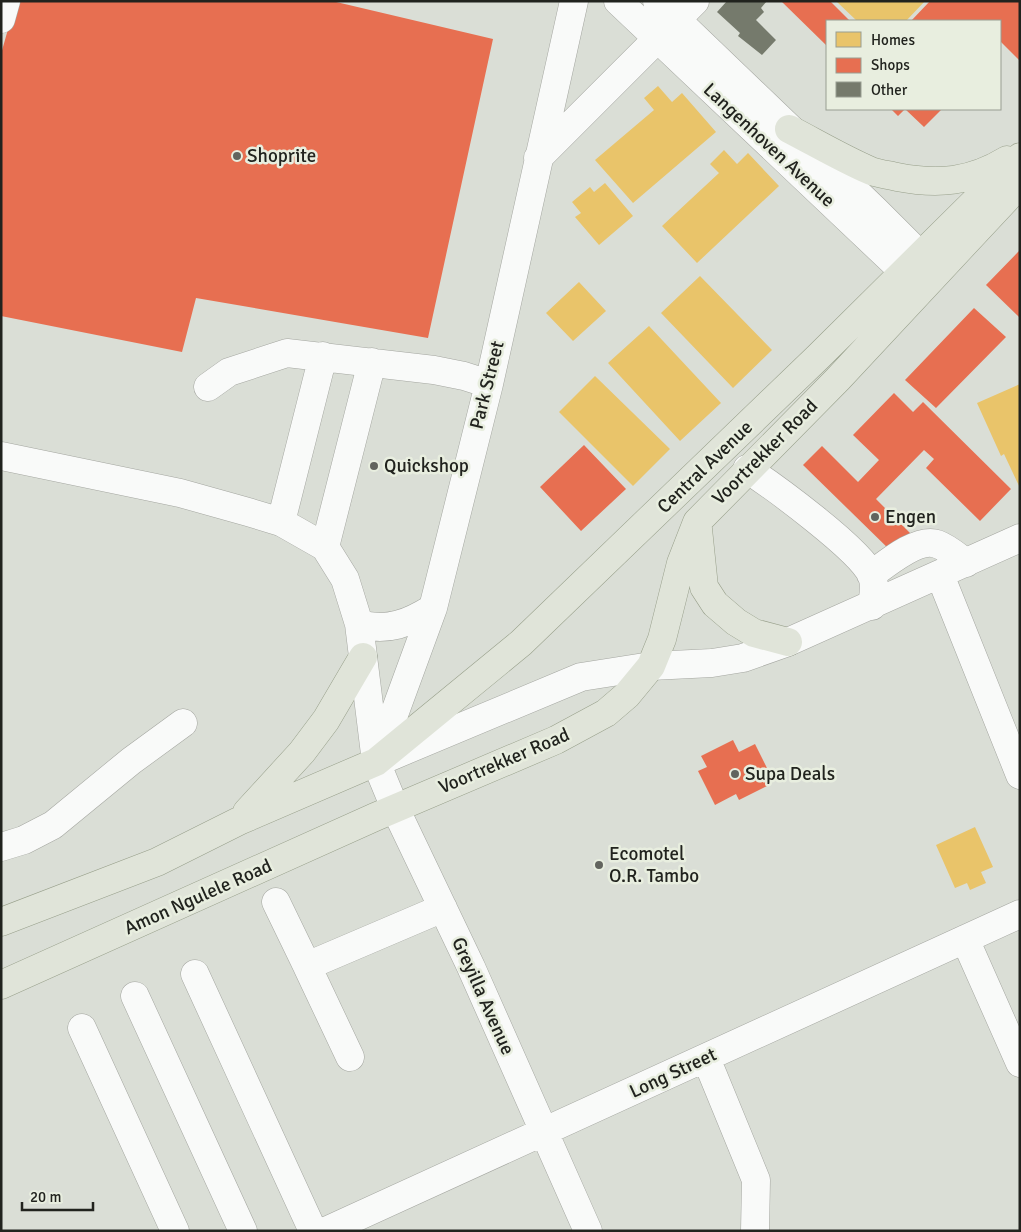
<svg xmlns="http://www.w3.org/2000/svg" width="1021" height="1232" font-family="Signika,sans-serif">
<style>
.homes{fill:#e9c46a}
.shops{fill:#e76f51}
.building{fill:#757a6c}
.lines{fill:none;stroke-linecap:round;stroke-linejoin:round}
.minor-casing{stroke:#a4a6a0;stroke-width:29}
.major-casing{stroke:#979f8a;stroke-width:29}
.minor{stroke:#f9faf9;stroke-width:28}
.major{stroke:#e0e4d9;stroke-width:28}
.poi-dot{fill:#62645e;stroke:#e8eedf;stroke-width:2}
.labels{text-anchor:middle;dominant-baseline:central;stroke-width:5;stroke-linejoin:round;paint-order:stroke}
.street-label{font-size:19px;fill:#21231e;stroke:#e8eedf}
.poi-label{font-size:19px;fill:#21231e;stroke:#e8eedf;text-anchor:start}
</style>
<rect width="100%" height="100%" fill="#daded6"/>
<path class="homes" d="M 836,1 L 925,1 L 906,21 L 857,21 Z
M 658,86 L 672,102 L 682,93 L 716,132 L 633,203 L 595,160 L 654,110 L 644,98 Z
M 724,150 L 737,164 L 748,153 L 779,186 L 697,263 L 662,226 L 719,173 L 710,164 Z
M 605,183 L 633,216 L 599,245 L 575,217 L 581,213 L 572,202 L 590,187 L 594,192 Z
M 700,276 L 772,350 L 733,388 L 661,313 Z
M 579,282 L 606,311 L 573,341 L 546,313 Z
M 649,326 L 721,403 L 680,441 L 608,363 Z
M 595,376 L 670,449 L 633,486 L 559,412 Z
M 1020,384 L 1020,488 L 1004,454 L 1001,456 L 977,403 Z
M 975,827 L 993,867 L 981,872 L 986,883 L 970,890 L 967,883 L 955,888 L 936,845 Z"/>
<path class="shops" d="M 16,1 L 332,1 L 493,39 L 428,338 L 196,298 L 182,352 L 1,316 L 1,54 Z
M 781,1 L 830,1 L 850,21 L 827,21 L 827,46 Z
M 930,1 L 1020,1 L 1020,61 L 1000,41 L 1000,21 L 911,21 Z
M 891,109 L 942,109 L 924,127 L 905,109 L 898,116 Z
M 1020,250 L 1020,318 L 986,285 Z
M 974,308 L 1006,337 L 936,408 L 905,380 Z
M 894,393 L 913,412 L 923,402 L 1011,489 L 980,521 L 926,468 L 934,459 L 924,450 L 876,499 L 912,535 L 894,554 L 803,465 L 822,446 L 858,482 L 879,460 L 853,435 Z
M 584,445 L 626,489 L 581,531 L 540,487 Z
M 733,740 L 739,752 L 755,744 L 771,776 L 766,779 L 769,785 L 739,800 L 736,794 L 715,805 L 698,771 L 707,767 L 701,756 Z"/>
<path class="building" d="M 727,1 L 767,1 L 761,8 L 764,12 L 756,20 L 776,40 L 762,55 L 738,36 L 740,33 L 717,12 Z"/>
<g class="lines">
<g class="minor-casing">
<path id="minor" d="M 618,1 L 921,288
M 657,1 L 875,210 L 937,272
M 1,19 L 6,1
M 538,158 L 695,1
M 208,387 L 229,372 L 287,353 L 434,370 L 464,376 L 489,384
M 1,456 L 180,493 L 248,512 L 281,522 L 325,547 L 345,579 L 359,624 L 376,762 L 395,808 L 471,967 L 588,1231
M 747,469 C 773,486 861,550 872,576 C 876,586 873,596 872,606
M 281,522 L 323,356
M 325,547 L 372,362
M 871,575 C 886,564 918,537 937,544 C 948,548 957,556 966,563
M 940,575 L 1020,775
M 359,624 C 388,632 409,623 433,608
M 387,758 L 581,677 L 651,666 L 712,663 L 743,658 L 788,642 L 1020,538
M 377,761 L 433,608 L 489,384 L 574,1
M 1,847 L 24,840 L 53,825 L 131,761 L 183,723
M 276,902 L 307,966
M 965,939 L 1020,1063
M 195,974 L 313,1231
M 135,996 L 243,1231
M 82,1028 L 175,1231
M 350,1057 L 307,966 L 443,908
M 706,1058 L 756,1180 L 755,1231
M 326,1231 L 1020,914"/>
</g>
<g class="major-casing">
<path id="major" d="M 789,129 C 816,143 843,159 871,171 C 879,174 889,175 897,177 C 938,185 971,182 1007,160
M 698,529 L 704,587 L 715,604 L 736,622 L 754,633 L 788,642
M 247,812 L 302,752 L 326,720 L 363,657
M 1,922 L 157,862 L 239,821 L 376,762 L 521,643 L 818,357 L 1020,157
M 1,985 L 375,817 L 556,740 L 606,713 L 627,695 L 651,666 L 662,639 L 681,563 L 697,522 L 838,379 L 1020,184"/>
</g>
<use href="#minor" class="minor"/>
<use href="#major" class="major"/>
</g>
<g class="poi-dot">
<circle cx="237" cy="156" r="5"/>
<circle cx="374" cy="466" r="5"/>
<circle cx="875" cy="517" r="5"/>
<circle cx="735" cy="774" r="5"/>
<circle cx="599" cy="865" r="5"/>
</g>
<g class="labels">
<g class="street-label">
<text transform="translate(769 145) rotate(43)">Langenhoven Avenue</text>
<text transform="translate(487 385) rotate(-76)">Park Street</text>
<text transform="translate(765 452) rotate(-45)">Voortrekker Road</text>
<text transform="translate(705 467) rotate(-44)">Central Avenue</text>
<text transform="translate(504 761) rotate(-23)">Voortrekker Road</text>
<text transform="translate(198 897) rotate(-24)">Amon Ngulele Road</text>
<text transform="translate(483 996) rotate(66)">Greyilla Avenue</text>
<text transform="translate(673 1073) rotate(-25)">Long Street</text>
</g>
<g class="poi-label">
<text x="247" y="156">Shoprite</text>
<text x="384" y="466">Quickshop</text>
<text x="885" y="517">Engen</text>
<text x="745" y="774">Supa Deals</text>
<text x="609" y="854">Ecomotel<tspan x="609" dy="22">O.R. Tambo</tspan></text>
</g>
</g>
<rect width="1021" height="1232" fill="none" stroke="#21231e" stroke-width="5"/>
<rect x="826" y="20" width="175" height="90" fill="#e8eedf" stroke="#989d92"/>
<rect x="836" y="32" width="25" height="15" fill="#e9c46a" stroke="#989d92"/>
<text x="871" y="45" font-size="15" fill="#21231e">Homes</text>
<rect x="836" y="58" width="25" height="15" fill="#e76f51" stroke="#989d92"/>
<text x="871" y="70" font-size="15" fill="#21231e">Shops</text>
<rect x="836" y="82" width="25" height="15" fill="#757a6c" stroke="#989d92"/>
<text x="871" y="95" font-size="15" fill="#21231e">Other</text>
<path d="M22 1202v8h71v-8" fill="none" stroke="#21231e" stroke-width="2.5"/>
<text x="30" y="1202" font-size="15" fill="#21231e" stroke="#e8eedf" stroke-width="4" paint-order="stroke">20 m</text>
</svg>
